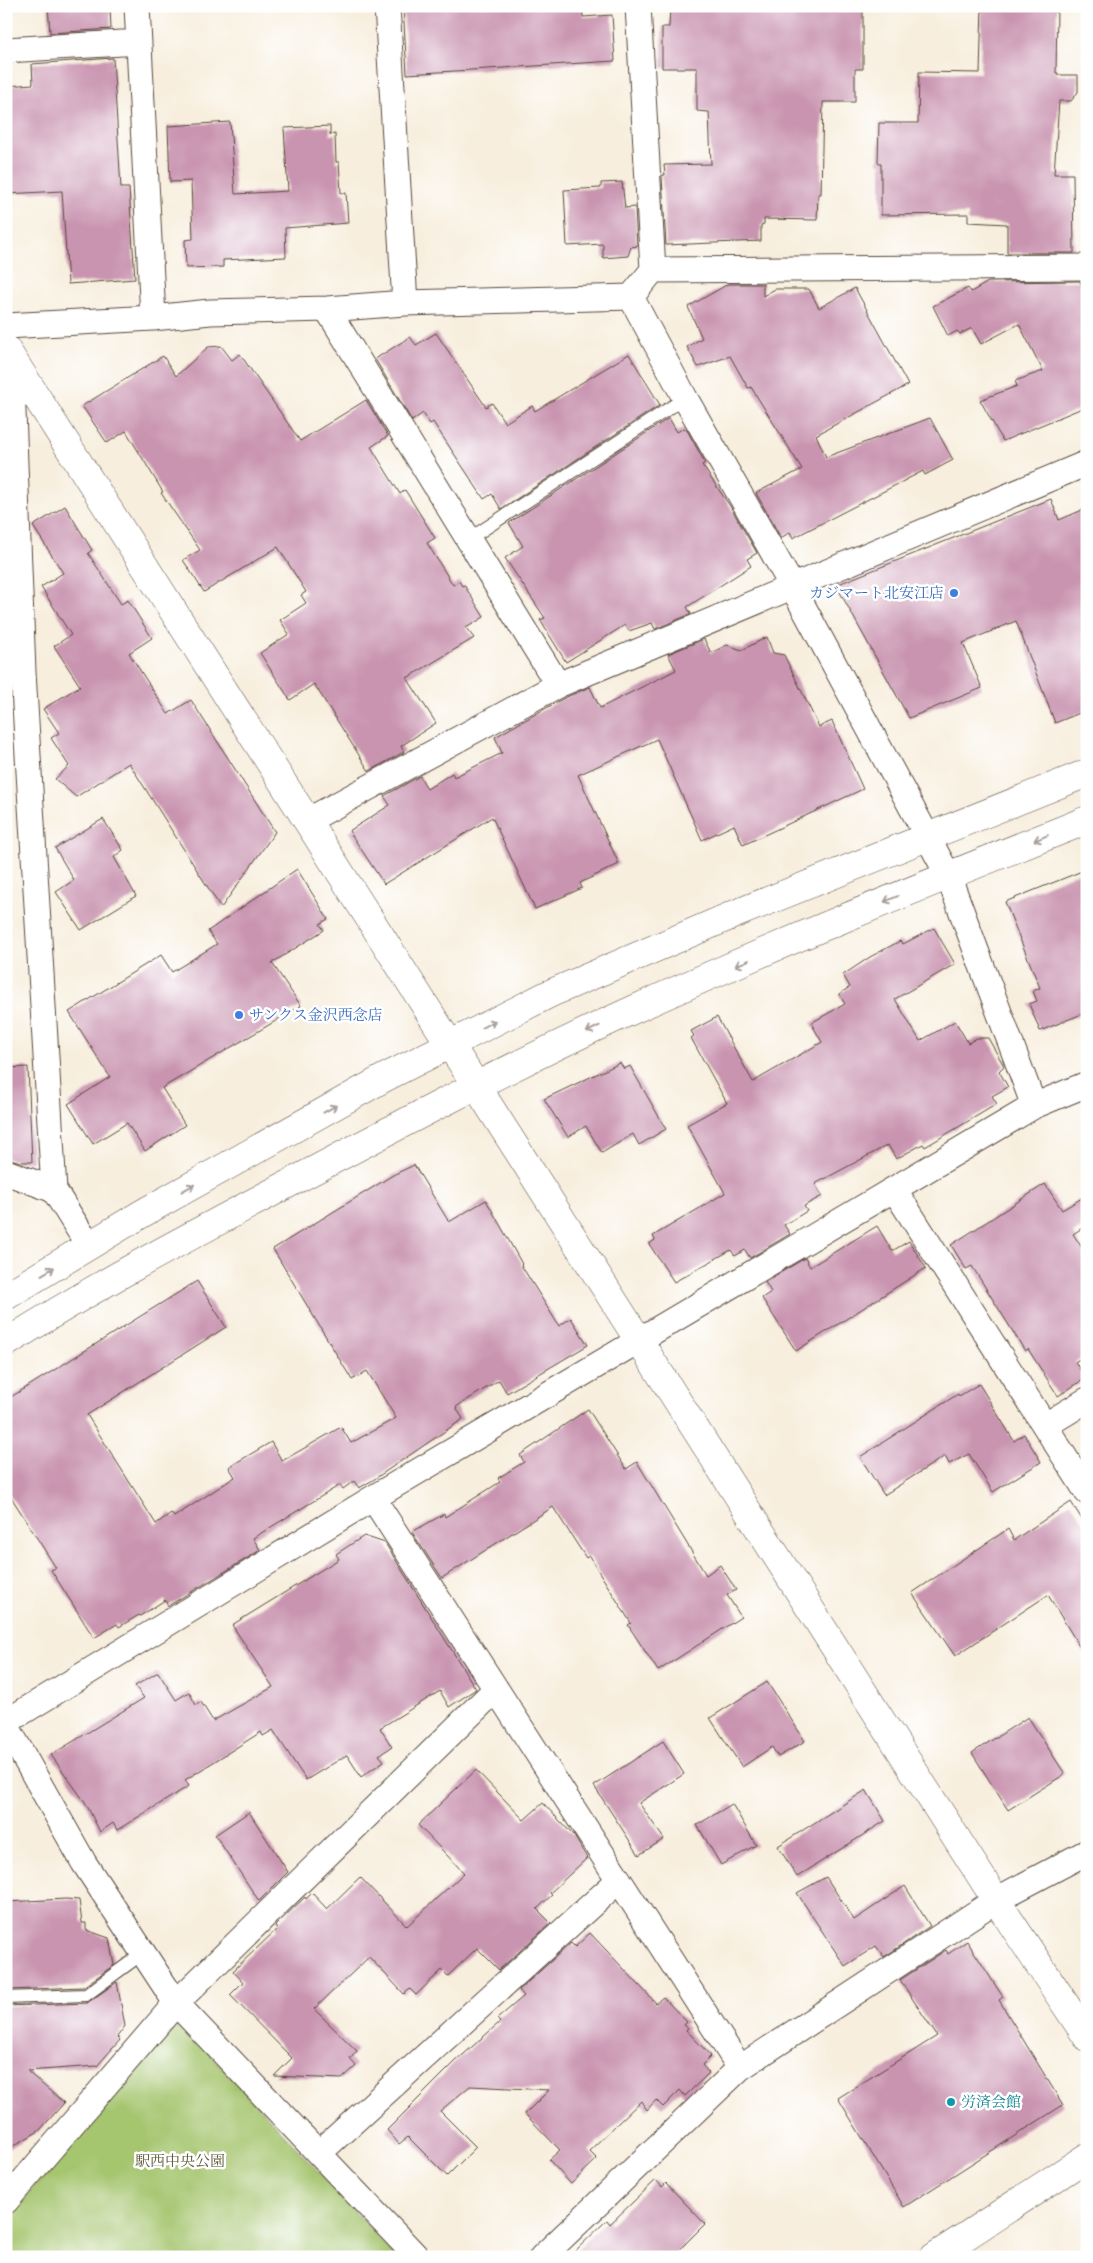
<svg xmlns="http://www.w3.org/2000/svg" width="1093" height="2263" font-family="'IM FELL Great Primer','Noto Serif JP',serif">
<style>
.green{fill:#a5c56e;stroke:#707846}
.building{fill:#c994b0}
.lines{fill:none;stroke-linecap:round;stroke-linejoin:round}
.lane-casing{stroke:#57473b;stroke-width:14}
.street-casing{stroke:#57473b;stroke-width:27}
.secondary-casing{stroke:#57473b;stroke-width:29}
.lane{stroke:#fff;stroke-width:12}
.street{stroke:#fff;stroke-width:25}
.secondary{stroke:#fff;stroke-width:28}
.oneway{stroke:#a79f9a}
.shop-dot{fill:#3f7fe0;stroke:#fff;stroke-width:2}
.culture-dot{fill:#0f9aa8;stroke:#fff;stroke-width:2}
.labels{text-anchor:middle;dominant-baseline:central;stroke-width:5;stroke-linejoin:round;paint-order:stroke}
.shop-label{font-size:15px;fill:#366cbe;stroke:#fff;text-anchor:end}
.culture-label{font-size:15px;fill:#0d838f;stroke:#fff;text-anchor:start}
.park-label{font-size:15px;fill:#5b5836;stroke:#fff}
</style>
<rect width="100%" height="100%" fill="#fff"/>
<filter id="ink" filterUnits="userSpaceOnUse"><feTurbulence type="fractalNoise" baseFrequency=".02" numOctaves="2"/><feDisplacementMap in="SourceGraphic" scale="10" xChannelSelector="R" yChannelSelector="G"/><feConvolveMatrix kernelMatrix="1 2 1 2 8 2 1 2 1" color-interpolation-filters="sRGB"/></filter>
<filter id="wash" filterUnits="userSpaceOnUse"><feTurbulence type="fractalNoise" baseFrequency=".0096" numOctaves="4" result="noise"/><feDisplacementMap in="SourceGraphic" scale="20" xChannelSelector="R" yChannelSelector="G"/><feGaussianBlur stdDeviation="1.12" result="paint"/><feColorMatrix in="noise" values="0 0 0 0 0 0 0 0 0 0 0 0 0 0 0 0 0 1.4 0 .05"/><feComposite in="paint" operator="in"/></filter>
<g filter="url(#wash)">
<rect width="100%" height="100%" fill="#f7eedd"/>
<path class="green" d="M 178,2018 L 396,2257 L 6,2257 L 6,2219 Z"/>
<g id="blocks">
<path class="building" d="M 48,6 L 110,6 L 111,29 L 50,33 Z
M 403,6 L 582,6 L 583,17 L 612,15 L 615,61 L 407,74 Z
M 670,6 L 863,6 L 863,69 L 855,69 L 855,102 L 823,102 L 821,194 L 818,194 L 817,220 L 764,219 L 764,224 L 761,225 L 761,241 L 666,245 L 662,177 L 662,175 L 665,175 L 664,165 L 711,164 L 709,112 L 697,111 L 697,68 L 662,68 L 662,27 L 669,27 Z
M 982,6 L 1057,6 L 1056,73 L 1058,73 L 1058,75 L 1078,75 L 1078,92 L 1071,101 L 1059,101 L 1054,174 L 1073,174 L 1074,253 L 1007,253 L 1007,224 L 968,222 L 968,214 L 881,215 L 881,163 L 878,163 L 879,123 L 918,123 L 919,72 L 980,73 Z
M 113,58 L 121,188 L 129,188 L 135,279 L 68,284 L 62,191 L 6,194 L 6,86 L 33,84 L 32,64 Z
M 230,122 L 235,194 L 288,191 L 284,128 L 330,126 L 330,135 L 335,134 L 336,162 L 339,162 L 341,193 L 346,193 L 348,223 L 285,228 L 286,257 L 223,260 L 223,267 L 186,268 L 185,240 L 193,239 L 191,181 L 170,182 L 168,126 Z
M 622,182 L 625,208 L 635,207 L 637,246 L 631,247 L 628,256 L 603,258 L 603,244 L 567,246 L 564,190 L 601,188 L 601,183 Z
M 1080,281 L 1087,298 L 1087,406 L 1003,441 L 980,400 L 1017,386 L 1015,381 L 1043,371 L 1019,324 L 981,344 L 972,328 L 960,334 L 957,331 L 948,336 L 933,306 L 968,288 L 971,292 L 988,282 Z
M 728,284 L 763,284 L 763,296 L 775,289 L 809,289 L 819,308 L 855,288 L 908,385 L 816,435 L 826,457 L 930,418 L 953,460 L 925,475 L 923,471 L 793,538 L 790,532 L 781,538 L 756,493 L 802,469 L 751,387 L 748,388 L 730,356 L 698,367 L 687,347 L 702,338 L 688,307 Z
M 436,333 L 486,407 L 492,403 L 505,423 L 532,406 L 535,411 L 629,354 L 660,405 L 501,509 L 492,494 L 484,499 L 433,422 L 430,424 L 423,413 L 412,421 L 375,359 L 410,337 L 416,345 Z
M 221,346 L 232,360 L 240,354 L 300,441 L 366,400 L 388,436 L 371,447 L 400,494 L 405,490 L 435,538 L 427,543 L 453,585 L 459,581 L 462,586 L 464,585 L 484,617 L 466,628 L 474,638 L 407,678 L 436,723 L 401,746 L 404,752 L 369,771 L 314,684 L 290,700 L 260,653 L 289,634 L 280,620 L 306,603 L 301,595 L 306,592 L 278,547 L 204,592 L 183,560 L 200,550 L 161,493 L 163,492 L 126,431 L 107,443 L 82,406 L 163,356 L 176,376 L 208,347 Z
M 669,418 L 677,432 L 684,428 L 687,430 L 705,463 L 702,465 L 730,506 L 757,553 L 747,559 L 751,566 L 687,607 L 691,614 L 655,629 L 652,623 L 629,631 L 625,625 L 566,662 L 540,620 L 545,618 L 505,558 L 523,546 L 509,523 Z
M 1051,499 L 1059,520 L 1087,508 L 1087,710 L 1055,723 L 1016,621 L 963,643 L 982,688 L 909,718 L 836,585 Z
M 65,506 L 92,550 L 88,553 L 121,604 L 128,600 L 152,638 L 129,653 L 168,714 L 191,700 L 275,832 L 221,908 L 129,763 L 76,797 L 55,779 L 69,766 L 51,738 L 59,733 L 43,709 L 80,686 L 54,646 L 71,635 L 41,587 L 63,573 L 33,526 Z
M 767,637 L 773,653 L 784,655 L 819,727 L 832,721 L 863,789 L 743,845 L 734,825 L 702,840 L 657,739 L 578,775 L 619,864 L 580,883 L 582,888 L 535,909 L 492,817 L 384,884 L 349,831 L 390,805 L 384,796 L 420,776 L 427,789 L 452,773 L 454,777 L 502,753 L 495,737 L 564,698 L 590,687 L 600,708 L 676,670 L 668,654 L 704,639 L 711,653 L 727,645 L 742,650 Z
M 103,819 L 123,850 L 114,857 L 136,896 L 81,930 L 56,892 L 74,880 L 55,848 Z
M 297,869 L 328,919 L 320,924 L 324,930 L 272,963 L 301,1006 L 162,1088 L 185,1125 L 145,1151 L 127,1123 L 93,1144 L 68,1104 L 110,1077 L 69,1012 L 161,955 L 172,972 L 217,944 L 208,931 Z
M 1087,869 L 1087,1012 L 1040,1031 L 1029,1004 L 1037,1001 L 1033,991 L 1040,988 L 1005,902 Z
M 934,928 L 955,964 L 895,999 L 920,1041 L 955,1021 L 968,1043 L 977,1038 L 988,1038 L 1004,1066 L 999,1071 L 1008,1087 L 992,1096 L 997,1104 L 925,1147 L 923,1144 L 896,1159 L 888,1145 L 815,1184 L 822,1196 L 804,1206 L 807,1211 L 784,1225 L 790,1234 L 750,1258 L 745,1250 L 735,1256 L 731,1250 L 674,1282 L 649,1244 L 655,1240 L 653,1236 L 725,1193 L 687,1125 L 727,1103 L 691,1038 L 694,1036 L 691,1031 L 717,1017 L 753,1082 L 822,1042 L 811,1023 L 845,1004 L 839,994 L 850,987 L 843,975 L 870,957 L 900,941 L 903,944 Z
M 620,1063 L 624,1069 L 630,1066 L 666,1129 L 639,1145 L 633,1134 L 602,1153 L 586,1126 L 568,1137 L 544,1099 Z
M 28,1067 L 32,1162 L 21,1162 L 6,1158 L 6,1068 Z
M 414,1165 L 449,1222 L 486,1200 L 522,1264 L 521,1265 L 559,1326 L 571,1318 L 588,1345 L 507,1393 L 499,1380 L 456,1407 L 463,1419 L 373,1480 L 359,1488 L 354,1481 L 343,1489 L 340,1485 L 253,1538 L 260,1550 L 254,1554 L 168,1606 L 165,1600 L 140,1616 L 139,1615 L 119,1627 L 117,1624 L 94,1638 L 51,1570 L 56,1568 L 6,1489 L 6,1400 L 197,1281 L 226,1327 L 87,1415 L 156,1524 L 171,1513 L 174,1517 L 235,1477 L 229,1467 L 271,1442 L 282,1461 L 341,1427 L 351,1443 L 396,1418 L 367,1371 L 352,1380 L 273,1249 L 393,1175 Z
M 1045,1184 L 1062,1210 L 1087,1195 L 1087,1225 L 1073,1234 L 1087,1255 L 1087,1354 L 1075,1362 L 1086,1378 L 1058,1396 L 1028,1349 L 1025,1351 L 972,1266 L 966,1269 L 951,1245 Z
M 877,1226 L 892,1251 L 909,1241 L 926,1268 L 796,1351 L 762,1298 L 771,1292 L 765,1282 L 805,1258 L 810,1267 Z
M 979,1384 L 1014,1441 L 1024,1434 L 1041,1462 L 993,1492 L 969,1454 L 949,1464 L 945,1456 L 884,1495 L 860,1457 L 958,1394 L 959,1396 Z
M 588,1409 L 626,1469 L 637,1462 L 706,1575 L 720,1565 L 736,1590 L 727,1595 L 741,1617 L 658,1671 L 628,1625 L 631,1623 L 589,1556 L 586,1558 L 553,1507 L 442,1578 L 412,1532 L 444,1514 L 445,1517 L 500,1482 L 498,1478 L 524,1462 L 520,1455 Z
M 1071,1502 L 1087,1527 L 1087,1659 L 1048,1595 L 955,1656 L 912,1593 L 1008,1529 L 1014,1540 Z
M 364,1536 L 385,1543 L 476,1689 L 449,1707 L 440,1691 L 380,1728 L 392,1747 L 379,1755 L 384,1761 L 361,1777 L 347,1755 L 306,1780 L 273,1730 L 263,1736 L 261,1732 L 185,1780 L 189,1786 L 117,1830 L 113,1823 L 100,1832 L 85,1802 L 51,1755 L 144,1698 L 135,1686 L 158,1672 L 176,1700 L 189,1692 L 196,1705 L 201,1702 L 213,1721 L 273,1687 L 232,1625 L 339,1559 L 336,1554 Z
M 767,1682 L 805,1741 L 778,1757 L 772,1747 L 742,1767 L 710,1718 Z
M 1028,1717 L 1065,1774 L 1008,1810 L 972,1753 Z
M 663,1741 L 684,1774 L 639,1803 L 664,1839 L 639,1855 L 594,1786 Z
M 476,1770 L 524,1820 L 543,1803 L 574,1836 L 587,1858 L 550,1893 L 552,1895 L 537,1909 L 551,1923 L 499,1970 L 477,1948 L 448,1976 L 442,1970 L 416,1995 L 410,1989 L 404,1994 L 369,1957 L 314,2009 L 357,2051 L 350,2059 L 356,2066 L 342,2079 L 274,2076 L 292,2058 L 230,1995 L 243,1982 L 233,1971 L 277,1929 L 275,1926 L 305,1897 L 306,1899 L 312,1893 L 327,1909 L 360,1877 L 407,1926 L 464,1873 L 418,1825 Z
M 866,1790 L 885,1821 L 797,1877 L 778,1846 Z
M 732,1804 L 756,1845 L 721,1865 L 697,1825 Z
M 249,1812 L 288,1872 L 259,1901 L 215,1835 Z
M 826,1877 L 854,1920 L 905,1886 L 930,1926 L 884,1957 L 876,1946 L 845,1966 L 797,1893 Z
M 66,1899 L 79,1900 L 82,1923 L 86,1923 L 86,1930 L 109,1938 L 114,1965 L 83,1987 L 6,1990 L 6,1902 Z
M 590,1933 L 656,2003 L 663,1997 L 687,2022 L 684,2025 L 688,2028 L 686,2030 L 711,2056 L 702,2065 L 709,2073 L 685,2096 L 680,2090 L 663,2107 L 656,2100 L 647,2110 L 641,2101 L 589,2151 L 597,2159 L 571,2184 L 549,2160 L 560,2150 L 525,2114 L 549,2090 L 470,2086 L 440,2111 L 476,2147 L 447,2176 L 408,2137 L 399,2144 L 387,2130 L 455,2062 L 500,2022 L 497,2019 L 524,1996 L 519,1990 L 571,1943 L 575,1947 Z
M 967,1941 L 1003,1997 L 999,2000 L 1063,2105 L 904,2207 L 838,2098 L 937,2036 L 900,1980 L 946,1950 L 948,1954 Z
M 117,1982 L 125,2026 L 117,2037 L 120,2040 L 97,2066 L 27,2071 L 64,2103 L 39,2131 L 6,2150 L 6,2006 L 87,2003 Z
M 656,2180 L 662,2187 L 666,2183 L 705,2224 L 672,2257 L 569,2257 L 607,2220 L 610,2224 Z"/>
</g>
</g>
<g filter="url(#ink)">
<use href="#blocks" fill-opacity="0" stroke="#57473b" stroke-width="1"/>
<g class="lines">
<g class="lane-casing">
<path id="lane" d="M 469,539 L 685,398
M 6,1998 L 86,1995 L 143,1953"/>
</g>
<g class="street-casing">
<path id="street" d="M 137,6 L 153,318
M 387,6 L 405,303
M 6,50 L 139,42
M 653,270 L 1087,267
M 631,297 L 685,398 L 792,586 L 948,875 L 1034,1106
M 327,309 L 558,685
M 6,326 L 153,318 L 210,312 L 327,309 L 405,303 L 631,297 L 653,270 L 638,6
M 11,359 L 23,672 L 54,1190
M 307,821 L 558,685 L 1087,463
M 6,1172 L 54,1190 L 89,1246
M 894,1189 L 1087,1492
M 1046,1425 L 1087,1400
M 373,1498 L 740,2068
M 6,1722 L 373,1498 L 1034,1106 L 1087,1084
M 6,1725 L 84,1863 L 176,2003 L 417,2257
M 319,2153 L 619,1880
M 6,2201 L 176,2003 L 496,1689
M 542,2257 L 740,2068 L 996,1900 L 1087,1852"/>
</g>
<g class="secondary-casing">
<path id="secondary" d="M 6,349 L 996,1900 L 1087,2037
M 6,1296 L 143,1213 L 384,1078 L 549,994 L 735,914 L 1087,773
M 6,1343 C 98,1284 194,1234 290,1183 C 401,1124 511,1066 624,1014 C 776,944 932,882 1087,820
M 934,2257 L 1087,2157"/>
</g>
<use href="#lane" class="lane"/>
<use href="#street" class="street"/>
<use href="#secondary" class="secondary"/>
</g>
<defs><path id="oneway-shaft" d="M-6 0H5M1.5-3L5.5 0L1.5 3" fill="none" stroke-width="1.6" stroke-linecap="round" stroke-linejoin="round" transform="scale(1.25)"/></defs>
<g class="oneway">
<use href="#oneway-shaft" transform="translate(1041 838) rotate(158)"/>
<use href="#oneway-shaft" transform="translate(891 899) rotate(157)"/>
<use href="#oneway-shaft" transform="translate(742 963) rotate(157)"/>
<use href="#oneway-shaft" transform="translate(489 1024) rotate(-27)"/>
<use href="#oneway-shaft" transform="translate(593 1029) rotate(154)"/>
<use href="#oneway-shaft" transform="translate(330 1109) rotate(-29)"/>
<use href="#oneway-shaft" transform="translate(188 1188) rotate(-29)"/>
<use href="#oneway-shaft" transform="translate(48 1271) rotate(-31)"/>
</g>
</g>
<g class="shop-dot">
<circle cx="954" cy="593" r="5"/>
<circle cx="239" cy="1015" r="5"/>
</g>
<circle class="culture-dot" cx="951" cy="2102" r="5"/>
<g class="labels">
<g class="shop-label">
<text x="944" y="593">カジマート北安江店</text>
<text x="249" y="1015" text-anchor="start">サンクス金沢西念店</text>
</g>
<g class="culture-label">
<text x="961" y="2102">労済会館</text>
</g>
<g class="park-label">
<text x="180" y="2161">駅西中央公園</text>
</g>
</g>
<rect width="1093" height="2263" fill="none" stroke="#fff" stroke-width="25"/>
</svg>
